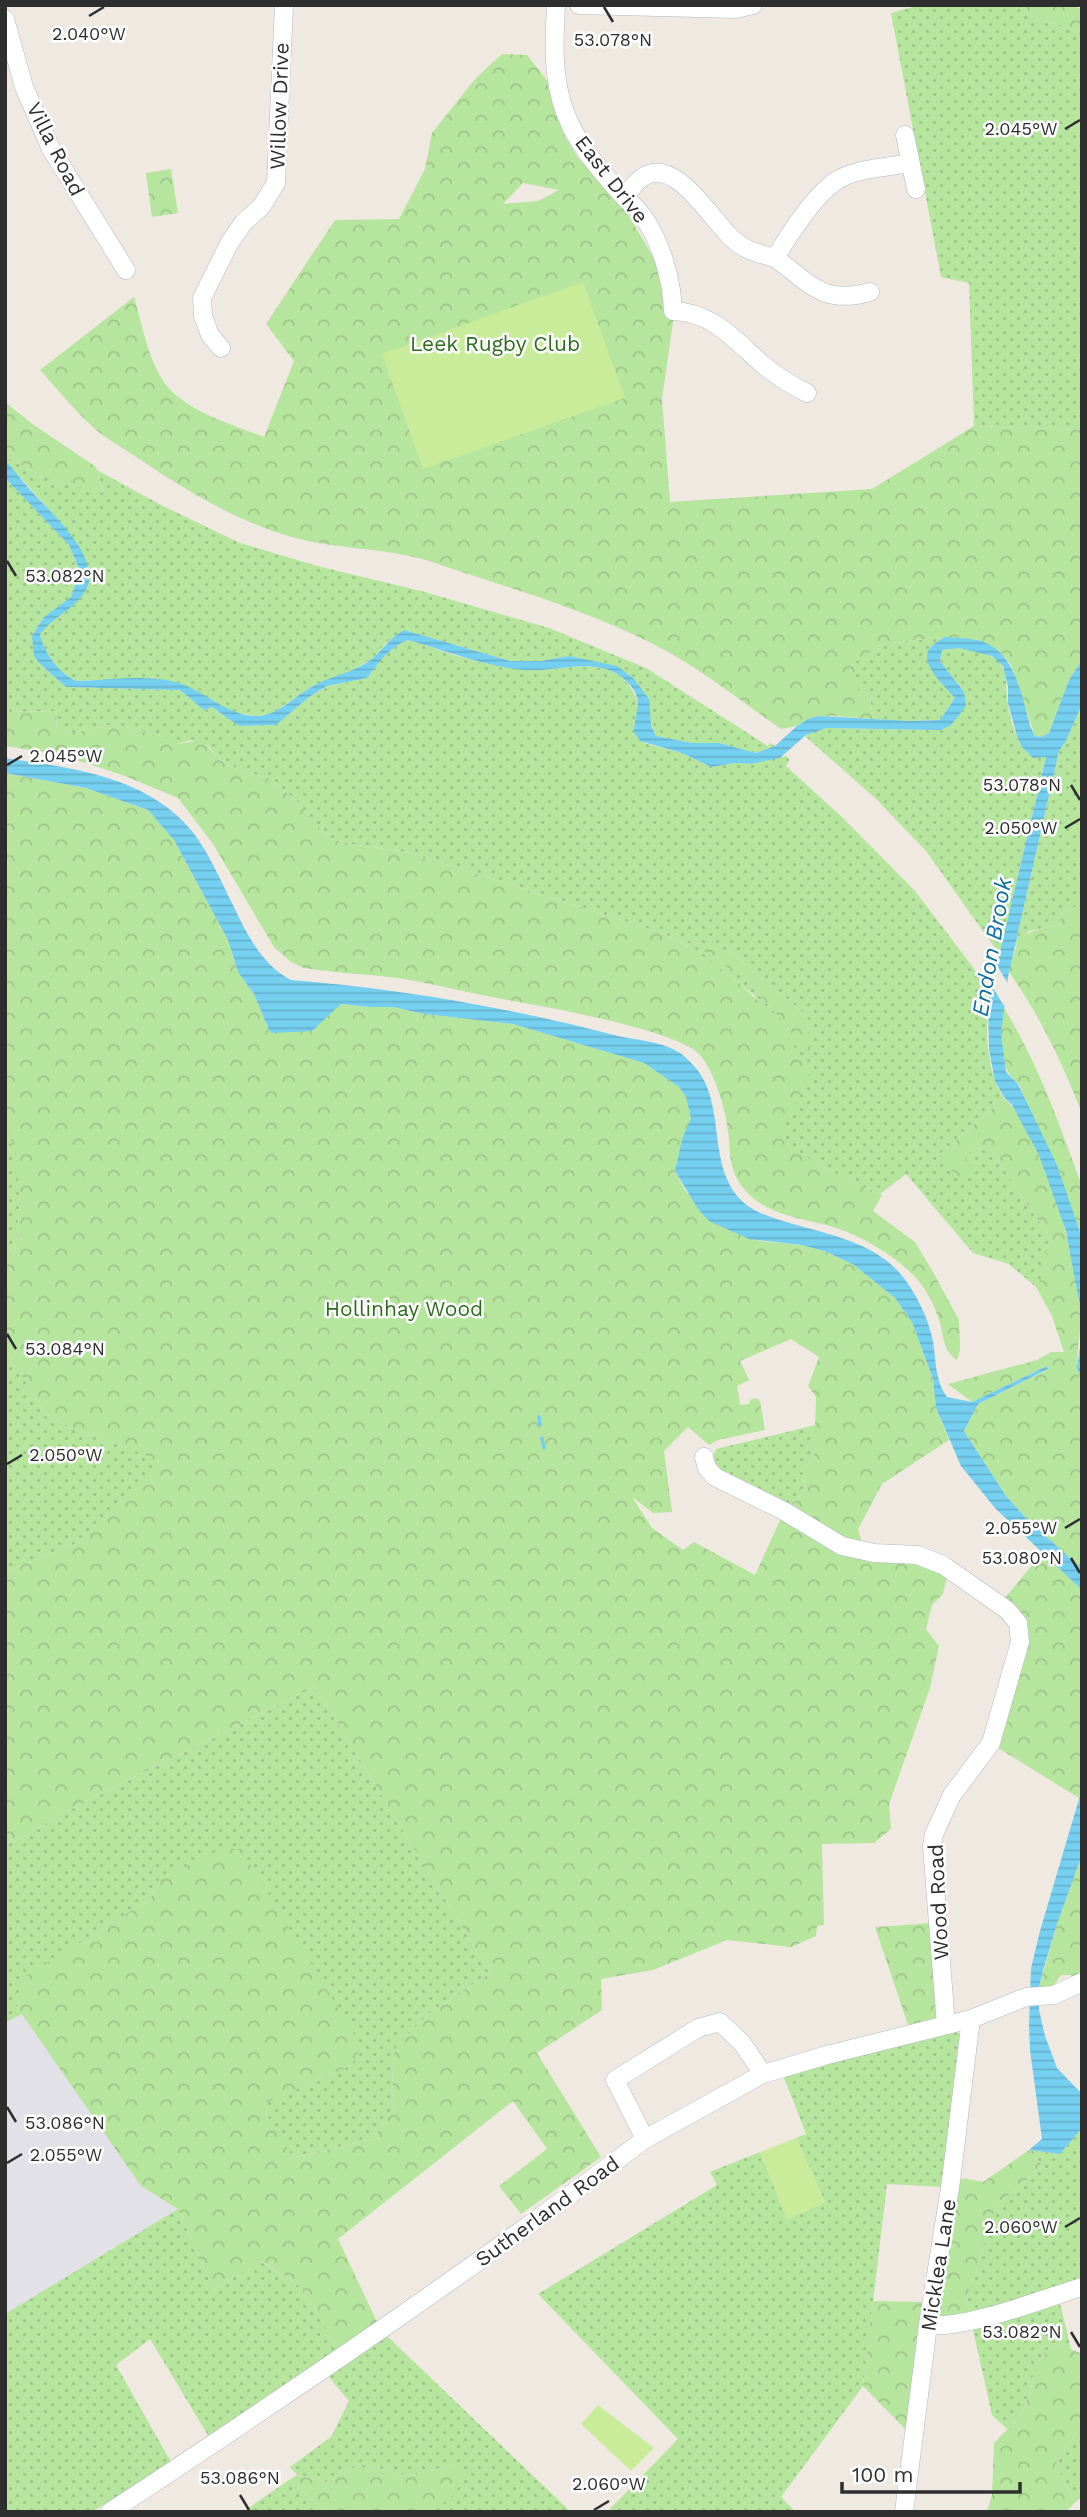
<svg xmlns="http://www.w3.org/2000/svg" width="1087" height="2517" font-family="'Work Sans',sans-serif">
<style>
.industrial{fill:#e3e1e8}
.grass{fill:url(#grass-dots);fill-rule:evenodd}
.forest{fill:url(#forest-crowns);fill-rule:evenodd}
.pitch{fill:#c9ec9a}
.water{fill:url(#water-rules)}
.pier{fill:#efe9e1}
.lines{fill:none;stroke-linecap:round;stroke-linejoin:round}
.stream{stroke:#75cff0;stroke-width:3.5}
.minor-casing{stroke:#b4b7c1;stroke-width:19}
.minor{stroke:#fff;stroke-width:18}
.ticks{fill:none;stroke:#2e2e2e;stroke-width:2.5}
.labels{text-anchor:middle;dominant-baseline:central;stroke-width:5;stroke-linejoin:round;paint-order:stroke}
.street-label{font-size:21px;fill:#2e2e2e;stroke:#fff}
.park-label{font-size:21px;fill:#2c6e1b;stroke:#fff}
.water-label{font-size:23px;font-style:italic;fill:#0d6fa3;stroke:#fff}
.ticks-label{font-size:18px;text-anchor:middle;fill:#2e2e2e;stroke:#fff;stroke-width:5;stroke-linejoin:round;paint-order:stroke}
</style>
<defs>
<pattern id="grass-dots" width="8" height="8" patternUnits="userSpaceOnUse" patternTransform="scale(1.75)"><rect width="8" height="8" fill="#b6e59e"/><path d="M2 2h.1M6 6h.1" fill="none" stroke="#9dc588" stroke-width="1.8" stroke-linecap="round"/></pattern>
<pattern id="forest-crowns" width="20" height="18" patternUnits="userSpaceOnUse" patternTransform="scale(1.75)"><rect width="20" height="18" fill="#b6e59e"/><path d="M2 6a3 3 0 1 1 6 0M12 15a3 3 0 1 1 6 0" fill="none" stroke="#9dc588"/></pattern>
<pattern id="water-rules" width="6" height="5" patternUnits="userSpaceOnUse" patternTransform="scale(1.75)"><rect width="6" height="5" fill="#75cff0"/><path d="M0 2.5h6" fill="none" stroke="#66b2ce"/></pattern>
</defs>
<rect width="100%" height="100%" fill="#efe9e1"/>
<path class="industrial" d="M 22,2014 L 141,2186 L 178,2209 L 5,2314 L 5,2023 Z"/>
<path class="grass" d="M 920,5 L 1016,5 L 1035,18 L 1082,31 L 1082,430 L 974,426 L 969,283 L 941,277 L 891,13 Z
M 5,456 L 49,480 L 103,492 L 97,470 L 161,505 L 240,543 L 321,567 L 421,591 L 549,628 L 646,668 L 768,746 L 770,743 L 775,746 L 756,753 L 719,743 L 692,743 L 656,736 L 634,679 L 569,656 L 541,661 L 510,661 L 404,630 L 386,643 L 373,658 L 353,670 L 313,686 L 273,713 L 256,716 L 232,712 L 181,684 L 149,678 L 76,681 C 58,672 44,653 40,634 L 48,623 L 76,602 L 90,574 C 73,527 38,501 9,464 L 5,462 Z
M 5,478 L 69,545 L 78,566 L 77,579 L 71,597 L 44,617 L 32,636 L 40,664 L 66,687 L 180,690 L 204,710 L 212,707 L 239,726 L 276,725 L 309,697 L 328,686 L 367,678 C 379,663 389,647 408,640 C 438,649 470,662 501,666 C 513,668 526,671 538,670 C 570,669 612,655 632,690 C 640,702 639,713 634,725 L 644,743 L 682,753 L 711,767 L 735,763 L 750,764 L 786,756 L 790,760 L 786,766 L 844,819 L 915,891 L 991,991 C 984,1024 985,1069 1004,1098 L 939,1155 L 966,1159 L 966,1155 L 977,1147 L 993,1152 L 1052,1241 L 1045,1249 C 1047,1264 1045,1275 1036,1287 L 1009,1264 L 973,1253 L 906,1174 L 880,1194 C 845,1178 809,1163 778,1137 L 755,996 C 727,973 696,949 662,933 L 408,852 L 350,844 L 332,839 L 319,828 L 298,802 L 269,778 L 243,772 L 220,760 L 208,746 L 191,740 L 177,744 L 171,743 L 161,736 L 114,724 L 73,733 L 56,730 L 57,711 L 5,712 ZM 689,940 L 731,952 L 807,1016 L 812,1062 L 786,1025 L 745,979 Z
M 944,637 L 930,647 L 928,654 L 955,698 L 940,720 L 910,721 L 873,719 L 870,695 L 858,692 L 853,663 L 882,644 Z
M 959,648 C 969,650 981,651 991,656 C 1010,665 1005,686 1008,704 C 1010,721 1017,741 1028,754 L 1046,756 L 1000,955 L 926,851 L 875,798 L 805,736 L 814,731 L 826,728 L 941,730 L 964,692 L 940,661 L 942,650 Z
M 1082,704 L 1082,904 L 1063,912 L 1058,925 L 1029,931 L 1015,946 L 1059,751 L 1066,741 Z
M 5,1107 L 9,1116 L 21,1195 L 15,1252 L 5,1260 Z
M 5,1348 L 48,1418 L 147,1455 L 159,1468 L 77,1543 L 5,1572 Z
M 816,1425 L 814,1459 L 802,1469 C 808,1492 804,1493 787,1508 L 722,1477 L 712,1459 L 716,1449 Z
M 315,1686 L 490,1973 L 432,2011 L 398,2045 L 392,2061 L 393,2109 L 373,2139 L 292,2158 L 260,2105 L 352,2065 L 162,1878 L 150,1899 L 21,1980 L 17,2007 L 22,2014 L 5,2023 L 5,1846 L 90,1799 Z
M 957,2032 L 962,2037 L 943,2187 L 887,2184 L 863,2386 L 781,2497 L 796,2512 L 607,2512 L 678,2439 L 538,2294 L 717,2185 L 710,2172 L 760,2152 L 787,2219 L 825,2202 L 796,2138 L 806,2134 L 783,2075 Z
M 1082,2128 L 1082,2283 L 970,2317 L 966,2300 L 996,2206 L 1043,2166 L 1029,2150 L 1060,2154 Z
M 178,2209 L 214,2290 L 260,2261 L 301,2287 L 338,2349 L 209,2437 L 150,2339 L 116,2365 L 171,2462 L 92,2512 L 5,2512 L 5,2314 Z
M 1059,2299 L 1071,2349 L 1064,2346 L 1049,2349 L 1034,2367 L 1031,2391 L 1020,2416 L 1007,2429 L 992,2415 L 972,2325 Z
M 386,2335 L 571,2512 L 433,2512 L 437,2508 L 453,2465 L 409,2476 L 361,2464 L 327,2482 L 297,2475 L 290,2467 L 331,2437 L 349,2401 L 329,2377 Z
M 1082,2424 L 1082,2497 L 1077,2501 L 1071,2494 L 1055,2465 Z
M 289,2480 L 326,2512 L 243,2512 Z"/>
<path class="forest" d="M 1016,5 L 1070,5 L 1082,9 L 1082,31 L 1035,18 Z
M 502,54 L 527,55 L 549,83 L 563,133 L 578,158 L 593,173 L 601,169 L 672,289 L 674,315 L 662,399 L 670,502 L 872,489 L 974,426 L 1082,430 L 1082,660 L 1069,680 L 1049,733 L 1041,737 L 1035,736 L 1011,665 L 999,651 L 979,640 L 944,637 L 882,644 L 854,663 L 858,691 L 870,695 L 873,719 L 832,716 L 808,719 L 797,726 L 781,729 C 739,700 698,666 651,643 C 582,608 502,586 429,561 C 384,547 337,550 292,537 C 236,521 187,491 139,459 C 125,449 108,440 95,429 C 75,411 58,390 40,370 L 134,297 C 142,324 147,355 162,379 C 179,409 233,425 264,437 L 294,361 L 266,324 L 335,220 L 399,219 L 425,169 L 432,133 L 475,79 ZM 523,183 L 559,190 L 538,201 L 503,204 Z
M 171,169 L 178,213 L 152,217 L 146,173 Z
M 5,402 L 31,423 L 96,467 L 103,493 L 49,480 L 5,456 Z
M 57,711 L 56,729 L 73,733 L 114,724 L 161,736 L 177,744 L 201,740 L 220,760 L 243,772 L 269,778 L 298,802 L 319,828 L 332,839 L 350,844 L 408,852 L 662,933 C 727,965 776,1009 810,1073 L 779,1137 C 809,1163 846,1178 882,1195 L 873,1211 L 915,1242 L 933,1272 L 959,1320 L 960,1350 L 957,1360 C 942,1349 945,1340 940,1323 C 935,1304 923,1283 908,1270 C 889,1253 863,1237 839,1229 C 810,1219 775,1218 751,1196 C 732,1179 730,1162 729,1139 C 727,1114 716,1074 700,1055 C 675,1028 534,1005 492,997 C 461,991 430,983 398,978 C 367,974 335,973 304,968 L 291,962 L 274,947 L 213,844 L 178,798 L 125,776 L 62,755 L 5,746 L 5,712 Z
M 5,773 L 86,788 L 148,810 L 174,840 L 228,940 L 238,972 L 254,994 L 269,1030 L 312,1031 L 340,1004 L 369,1007 L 393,1007 L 425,1014 L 513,1024 L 644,1063 L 679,1087 L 686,1097 L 691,1118 L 682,1139 L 675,1171 L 686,1192 L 739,1234 L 760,1241 L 802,1245 L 827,1252 L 854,1265 L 895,1298 L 912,1322 L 933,1379 L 936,1408 L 949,1440 L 882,1484 L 858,1529 L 862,1543 L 853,1543 L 787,1508 C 804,1493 808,1492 802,1469 L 814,1459 L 816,1397 L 808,1386 L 819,1357 L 791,1339 L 740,1361 L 749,1380 L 737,1386 L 740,1405 L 749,1404 L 750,1400 L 756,1398 L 760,1401 L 765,1430 L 718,1440 L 709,1445 L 688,1427 L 664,1451 L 672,1512 L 653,1513 L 632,1497 L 652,1528 L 683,1550 L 694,1542 L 755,1575 L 782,1516 L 840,1552 L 917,1562 L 947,1576 L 943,1594 L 932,1605 L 926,1629 L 939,1646 L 930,1688 L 889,1804 L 891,1829 L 874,1843 L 822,1844 L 824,1925 L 817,1926 L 816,1936 L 791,1947 L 727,1940 L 653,1970 L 601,1979 L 602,2010 L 537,2053 L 601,2157 L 521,2214 L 499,2186 L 547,2149 L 513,2101 L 338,2239 L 378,2324 L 338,2349 L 301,2287 L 261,2261 L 214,2290 L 178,2209 L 141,2186 L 17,2007 L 20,1980 L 150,1899 L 162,1878 L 222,1849 L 241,1849 L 361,2046 L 352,2065 L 261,2105 L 293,2158 L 373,2139 L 393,2109 L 392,2061 L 397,2045 L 432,2011 L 490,1973 L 315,1686 L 90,1799 L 5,1846 L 5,1572 L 77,1543 L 158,1468 L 146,1455 L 48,1418 L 5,1348 L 5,1260 L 15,1252 L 21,1195 L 5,1107 Z
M 1082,904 L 1082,1114 C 1063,1064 1040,1016 1009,972 C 1018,934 1020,933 1058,925 L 1063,912 Z
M 686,939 L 731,952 L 807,1016 L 813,1064 L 786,1025 L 745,979 Z
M 1003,1006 C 1037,1062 1058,1120 1080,1181 L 1082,1190 L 1082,1241 L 1080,1231 L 1019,1084 C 996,1068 999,1031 1003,1006 Z
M 1004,1098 C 1046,1137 1077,1257 1080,1315 C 1082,1338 1072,1362 1082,1384 L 1082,1569 L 1025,1517 L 1006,1496 L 964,1431 L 978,1404 L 1047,1370 L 1047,1366 L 972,1402 L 948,1384 L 1037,1360 L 1051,1352 L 1064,1352 L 1052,1316 L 1036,1287 C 1045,1275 1047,1264 1045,1249 L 1052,1241 L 993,1152 L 977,1147 L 966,1155 L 966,1159 L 971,1165 L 966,1174 L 958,1179 L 939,1155 Z
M 1043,1552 L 1082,1590 L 1082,1789 L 1079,1798 L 998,1748 L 1023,1665 L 1029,1633 L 1022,1614 L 1004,1599 Z
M 1082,1855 L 1082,1975 L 1073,1979 L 1071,1975 L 1061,1975 L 1052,1988 L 1039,1987 L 1057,1924 Z
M 933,1923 L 938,2017 L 908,2025 L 875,1927 Z
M 1029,2150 L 1043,2166 L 996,2206 L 966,2300 L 970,2317 L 937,2317 L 958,2184 L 963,2178 L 983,2182 Z
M 873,2301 L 925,2302 L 909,2433 L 863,2386 Z
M 1064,2346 L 1082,2354 L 1082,2424 L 1055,2465 L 1071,2494 L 1077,2501 L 1065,2512 L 987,2512 L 992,2495 L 994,2443 L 1020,2416 L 1031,2391 L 1034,2367 L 1049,2349 Z
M 361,2464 L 409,2476 L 453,2465 L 465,2475 L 454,2494 L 433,2512 L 326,2512 L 289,2480 L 297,2475 L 327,2482 Z"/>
<path class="pitch" d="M 583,282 L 625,398 L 423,469 L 382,354 Z
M 796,2138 L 825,2202 L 787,2220 L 760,2152 Z
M 598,2405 L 654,2448 L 631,2471 L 581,2424 Z"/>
<path class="water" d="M 5,462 L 9,464 C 18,475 27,487 37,497 C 55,517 106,563 84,593 C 73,610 53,617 40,634 C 44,653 58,672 76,681 C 109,680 150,673 182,684 C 207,693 227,715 255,716 C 278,717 295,695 315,685 C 334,675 356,672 373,658 C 384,648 390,638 404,630 L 510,661 L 541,661 L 569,656 L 617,666 L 634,679 L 649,699 L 651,725 L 656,736 L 692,743 L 719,743 L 756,753 L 775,746 L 797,726 L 808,719 L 818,716 L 910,721 L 940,720 L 955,698 C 946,687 918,663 930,648 C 933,644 940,640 944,637 C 955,638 966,638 977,640 C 1016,649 1021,696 1031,728 L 1035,736 L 1041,737 L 1049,733 L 1069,680 L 1082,660 L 1082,704 L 1066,741 L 1059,751 L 1008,977 L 1001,1034 L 1006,1072 L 1018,1084 L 1057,1165 L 1080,1232 L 1082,1241 L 1082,1384 L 1077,1367 L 1082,1333 L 1079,1301 L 1066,1231 L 1039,1155 L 1012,1105 L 1004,1097 L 995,1081 L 989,1050 L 988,1003 L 1046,757 L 1033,758 L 1022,747 L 1017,736 L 1008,703 L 1008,687 L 1003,666 L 992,656 L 959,648 L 942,650 L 940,661 L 964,692 L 966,706 L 951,725 L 941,730 L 826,728 L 806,735 L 780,758 L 750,764 L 735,763 L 711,767 L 682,753 L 640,741 L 634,732 C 634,712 646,701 627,682 C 604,657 567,669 539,670 C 498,672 447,651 408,640 C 389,647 379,663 367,678 L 327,686 L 309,697 L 276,725 L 239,726 L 212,707 L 204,710 L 180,690 L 66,687 L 40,664 L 34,656 L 32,636 L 44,617 L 71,597 L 77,579 L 78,566 L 69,545 L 5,478 Z
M 5,758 C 71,768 146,776 191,830 C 209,852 220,880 233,905 C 246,933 262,965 291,980 C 400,989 507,1007 614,1035 C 634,1040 662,1041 680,1053 C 685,1056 691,1063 695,1067 C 727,1104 706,1164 741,1200 C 753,1212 768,1216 783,1221 C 822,1233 869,1240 898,1271 C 915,1290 928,1317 933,1341 C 936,1361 935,1380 947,1397 L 972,1402 L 1047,1366 L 1048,1369 L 978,1404 L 964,1431 L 1006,1496 L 1025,1517 L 1082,1569 L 1082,1590 L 995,1508 L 961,1466 L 936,1408 L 933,1379 L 912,1322 L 895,1298 L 854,1265 L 827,1252 L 802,1245 L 749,1239 L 709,1221 L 698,1209 L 675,1171 L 682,1139 L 691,1118 L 686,1097 L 679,1087 L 644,1063 L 513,1024 L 425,1014 L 393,1007 L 369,1007 L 341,1004 L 312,1031 L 272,1033 L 269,1030 L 254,994 L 238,972 L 228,940 L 174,840 L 148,810 L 86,788 L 5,773 Z
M 1082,1789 L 1082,1855 L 1057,1924 L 1044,1967 L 1039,1987 L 1039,2010 L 1045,2036 L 1057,2068 L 1082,2094 L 1082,2128 L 1060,2154 L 1029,2150 L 1042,2139 L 1030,2050 L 1029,2025 L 1031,1968 L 1040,1931 Z"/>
<path class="pier" d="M 995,962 L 1010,987 L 1004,1006 L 990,983 Z"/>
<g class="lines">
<path class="stream" d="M 539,1417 L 540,1425
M 542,1438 L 544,1448"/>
<g class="minor-casing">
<path id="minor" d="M 556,5 C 554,41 552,78 565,112 C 576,143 601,171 623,196 C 629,202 637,208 642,215 C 661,241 672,280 673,311 C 712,312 734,339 761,363 C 775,375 791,385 807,393
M 579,5 L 736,9 L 753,5
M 5,19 L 24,87 L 51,149 L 126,270
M 905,135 L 916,189
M 624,197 C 630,191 636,181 643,177 C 676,154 715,226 735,241 C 746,251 761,254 775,258 C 789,235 817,190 841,178 C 862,168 888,167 910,163
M 775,258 C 811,284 823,305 870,292
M 221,348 L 210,335 L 203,316 L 202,298 L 230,242 L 244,222 L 261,207 L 276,183 L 284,5
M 704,1457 L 707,1468 L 715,1477 L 784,1511 L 842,1546 L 874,1553 L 917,1555 L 943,1565 L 1007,1610 L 1018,1623 L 1020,1642 L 991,1743 L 952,1795 L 934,1834 L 932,1846 L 946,2025
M 645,2139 L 615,2080 L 698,2028 L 720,2022 L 742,2043 L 763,2074
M 928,2325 C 967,2329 1042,2299 1082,2287
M 110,2512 C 292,2392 472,2270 645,2139 L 763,2074 L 827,2055 L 971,2019 L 1026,1997 L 1054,1995 L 1082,1982
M 904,2512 L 928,2325 L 950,2188 L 971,2019"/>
</g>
<use href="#minor" class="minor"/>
</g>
<path class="ticks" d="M 604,7 L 613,22M 89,16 L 104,7M 1065,129 L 1080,120M 7,561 L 16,576M 7,765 L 22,756M 1071,785 L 1080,800M 1065,828 L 1080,819M 7,1334 L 16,1349M 7,1464 L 22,1455M 1065,1528 L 1080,1519M 1071,1558 L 1080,1573M 7,2107 L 16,2122M 7,2163 L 22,2154M 1065,2227 L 1080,2218M 1071,2332 L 1080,2347M 240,2495 L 249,2510M 594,2510 L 609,2501"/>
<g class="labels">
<g class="street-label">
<text transform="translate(279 106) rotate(-88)">Willow Drive</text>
<text transform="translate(56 149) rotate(63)">Villa Road</text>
<text transform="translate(612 179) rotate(52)">East Drive</text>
<text transform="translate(938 1902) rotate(-93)">Wood Road</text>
<text transform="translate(547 2211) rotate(-36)">Sutherland Road</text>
<text transform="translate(938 2265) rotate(-81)">Micklea Lane</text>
</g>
<g class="park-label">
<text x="495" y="343">Leek Rugby Club</text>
<text x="404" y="1308">Hollinhay Wood</text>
</g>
<g class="water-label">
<text transform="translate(992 947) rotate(-80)">Endon Brook</text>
</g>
</g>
<g class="ticks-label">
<text x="89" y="40">2.040°W</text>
<text x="613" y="46">53.078°N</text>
<text x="1021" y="135">2.045°W</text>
<text x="65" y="582">53.082°N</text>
<text x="66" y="762">2.045°W</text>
<text x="1022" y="791">53.078°N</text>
<text x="1021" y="834">2.050°W</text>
<text x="65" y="1355">53.084°N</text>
<text x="66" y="1461">2.050°W</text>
<text x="1021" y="1534">2.055°W</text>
<text x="1022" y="1564">53.080°N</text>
<text x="65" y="2129">53.086°N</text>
<text x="66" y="2161">2.055°W</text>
<text x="1021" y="2233">2.060°W</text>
<text x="1022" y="2338">53.082°N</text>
<text x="240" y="2484">53.086°N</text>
<text x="609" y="2490">2.060°W</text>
</g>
<rect width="1087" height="2517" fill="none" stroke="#2e2e2e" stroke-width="14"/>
<path d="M842 2482v10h178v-10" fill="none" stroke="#2e2e2e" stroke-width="3.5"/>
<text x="852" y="2482" font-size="21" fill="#2e2e2e" stroke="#ffffff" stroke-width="5" paint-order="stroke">100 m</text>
</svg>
